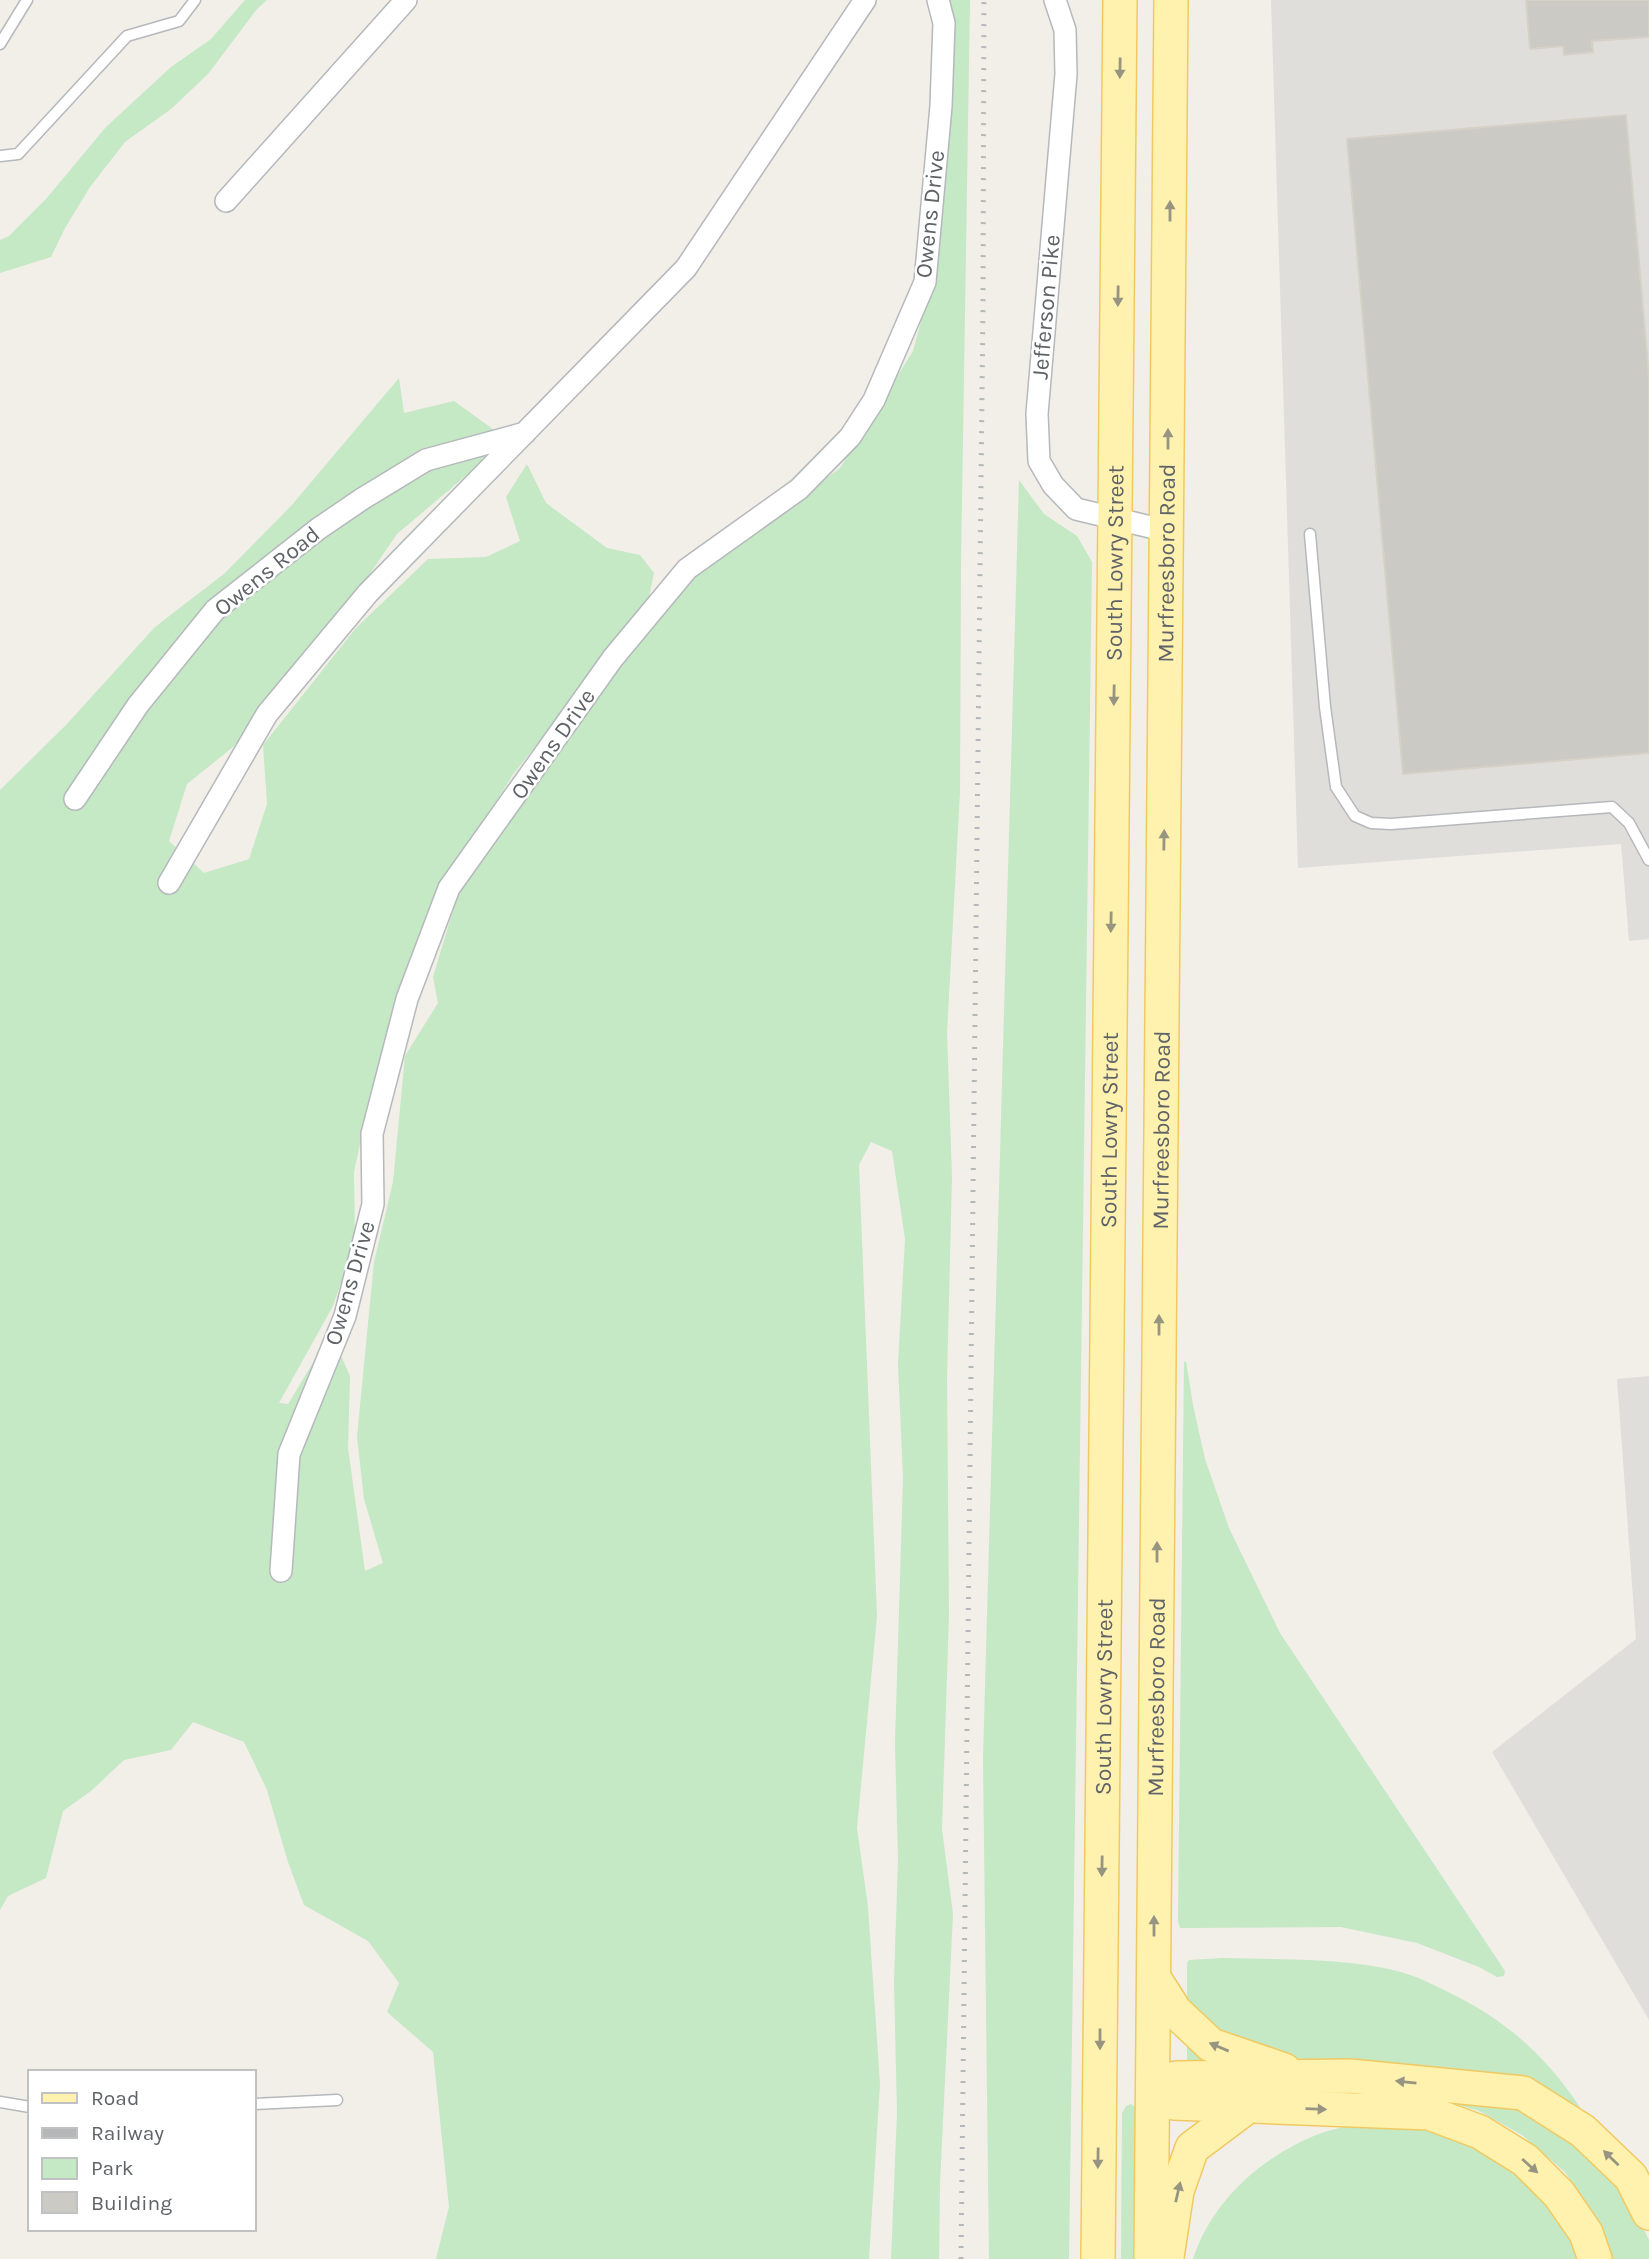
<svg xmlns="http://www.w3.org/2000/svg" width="1649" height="2259" font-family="Karla,sans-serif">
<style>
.industrial{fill:#e0deda}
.green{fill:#c5e8c5}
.building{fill:#cccac5;stroke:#d6d1c6;stroke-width:2}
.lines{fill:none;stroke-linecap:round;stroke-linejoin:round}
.service-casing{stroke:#b5b8bc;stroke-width:13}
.minor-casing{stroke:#b5b8bc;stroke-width:24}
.primary-casing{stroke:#f2c960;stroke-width:36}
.service{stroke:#fff;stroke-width:10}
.minor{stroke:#fff;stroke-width:21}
.primary{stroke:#fff2af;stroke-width:33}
.rail{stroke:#b6b7b8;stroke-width:5;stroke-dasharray:2 9;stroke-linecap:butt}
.oneway{fill:#979581}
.labels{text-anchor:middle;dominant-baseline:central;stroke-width:5;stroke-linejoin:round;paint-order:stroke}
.street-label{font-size:23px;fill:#5f6368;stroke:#fff}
</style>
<rect width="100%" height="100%" fill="#f1efe8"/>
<path class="industrial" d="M 1271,0 L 1649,0 L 1649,939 L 1629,941 L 1621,844 L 1298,868 Z
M 1649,1376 L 1649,2020 L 1492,1752 L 1636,1639 L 1617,1379 Z"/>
<path class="green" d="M 245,0 L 267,0 L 257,9 L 208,74 L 171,109 L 125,142 L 90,187 L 65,228 L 51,257 L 0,273 L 0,240 L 9,236 L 46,199 L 106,127 L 171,67 L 211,39 Z
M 943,0 L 970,0 L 961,564 L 960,792 L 947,1033 L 952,1177 L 947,1378 L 949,1614 L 942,1829 L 953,1914 L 940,2184 L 939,2259 L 891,2259 L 897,2113 L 894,1982 L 898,1859 L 895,1743 L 903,1478 L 898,1364 L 905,1239 L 892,1151 L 871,1142 L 859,1165 L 877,1616 L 857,1828 L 868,1907 L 880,2084 L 869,2259 L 436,2259 L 449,2207 L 433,2052 L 387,2012 L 399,1983 L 368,1941 L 304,1905 L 288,1862 L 267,1790 L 244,1742 L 193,1722 L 171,1750 L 124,1760 L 91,1791 L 63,1811 L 46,1878 L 8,1896 L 0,1910 L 0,790 L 66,725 L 155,627 L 225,573 L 291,506 L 399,378 L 404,413 L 454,401 L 494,430 L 482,462 L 397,534 L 345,610 L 233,747 L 187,784 L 169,841 L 204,873 L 249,859 L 267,804 L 263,745 L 356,628 L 428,559 L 486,557 L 520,541 L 506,497 L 527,464 L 546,503 L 607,548 L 640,555 L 654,573 L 648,602 L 512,776 L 443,889 L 365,1121 L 354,1172 L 355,1241 L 333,1306 L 279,1403 L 288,1404 L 331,1333 L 350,1376 L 348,1448 L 365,1571 L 383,1563 L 364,1499 L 357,1437 L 374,1262 L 393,1182 L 405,1056 L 438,1003 L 433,977 L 460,887 L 636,642 L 702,568 L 840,468 L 913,351 L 932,281 Z
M 1019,480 L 1044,514 L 1077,536 L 1092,562 L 1069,2259 L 989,2259 L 983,1758 Z
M 1186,1361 L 1193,1405 L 1205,1459 L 1229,1528 L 1280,1633 L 1505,1971 L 1504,1976 L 1497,1977 L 1479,1967 L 1417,1943 L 1341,1927 L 1180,1928 L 1178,1921 L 1184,1362 Z
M 1222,1958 C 1279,1960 1340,1957 1397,1971 C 1418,1976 1440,1988 1460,1998 C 1567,2054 1600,2138 1649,2240 L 1649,2259 L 1612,2259 L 1601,2226 L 1565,2172 L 1522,2135 L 1479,2111 L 1432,2097 L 1387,2093 L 1316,2094 L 1187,2087 L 1187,1963 L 1189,1960 Z
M 1131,2104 L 1139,2110 L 1139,2259 L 1121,2259 L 1122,2113 L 1126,2106 Z
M 1358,2124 L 1449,2130 L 1525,2171 L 1585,2259 L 1193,2259 C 1212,2201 1260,2158 1316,2135 C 1329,2130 1344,2127 1358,2124 Z"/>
<path class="building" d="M 1526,0 L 1649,0 L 1649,37 L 1592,41 L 1593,52 L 1564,55 L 1563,46 L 1530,49 Z
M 1626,115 L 1649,377 L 1649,753 L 1403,774 L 1347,139 Z"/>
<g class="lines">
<g class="service-casing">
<path id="service" d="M 0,44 L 27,0
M 0,156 L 18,154 L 127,36 L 179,21 L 195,0
M 1310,534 L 1325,707 L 1336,787 L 1355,816 L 1371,823 L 1391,824 L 1612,807 L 1629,823 L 1649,860
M 0,2102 L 30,2107
M 254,2104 L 337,2100"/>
</g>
<g class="minor-casing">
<path id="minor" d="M 1055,0 L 1065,30 L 1066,74 L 1037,414 L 1039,461 L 1053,485 L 1076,509 L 1167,531
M 226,201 L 406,0
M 75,799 L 138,705 L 215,610 L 318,529 L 362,499 L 426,460 L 525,433
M 169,883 L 267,714 L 368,593 L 686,268 L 865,0
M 281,1571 L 289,1454 L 345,1316 L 373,1204 L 372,1134 L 407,999 L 449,888 L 613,658 L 687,569 L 799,489 L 850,437 L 874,400 L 925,282 L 941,106 L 944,23 L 938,0"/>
</g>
<g class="primary-casing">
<g id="primary">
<path d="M 1154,1978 L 1175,2011 L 1211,2045 L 1284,2070"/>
<path d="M 1169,2093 L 1176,2078 L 1350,2076 L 1523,2093 L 1583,2131 L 1631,2177 L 1649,2213"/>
<path d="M 1169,2093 L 1174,2103 L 1429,2113 L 1480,2132 L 1525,2160 L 1559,2194 L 1586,2233 L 1595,2259"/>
<path d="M 1167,2257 L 1177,2191 L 1192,2148 L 1248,2106"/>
<path id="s1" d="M 1098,2259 L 1120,0"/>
<path id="s2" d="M 1151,2259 L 1171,0"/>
</g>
</g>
<use href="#service" class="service"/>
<use href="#minor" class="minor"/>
<use href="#primary" class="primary"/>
<path class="rail" d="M 961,2259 L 983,306 L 984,0"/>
</g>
<defs><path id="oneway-solid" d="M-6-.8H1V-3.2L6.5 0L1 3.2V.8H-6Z" transform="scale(1.75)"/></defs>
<g class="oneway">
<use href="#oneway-solid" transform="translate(1120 68) rotate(91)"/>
<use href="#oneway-solid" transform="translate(1170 211) rotate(-90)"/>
<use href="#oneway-solid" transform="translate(1118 296) rotate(91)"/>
<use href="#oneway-solid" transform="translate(1168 439) rotate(-90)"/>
<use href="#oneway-solid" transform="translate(1114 695) rotate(91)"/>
<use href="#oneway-solid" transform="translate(1164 840) rotate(-89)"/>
<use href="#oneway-solid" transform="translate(1111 922) rotate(91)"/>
<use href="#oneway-solid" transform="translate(1159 1325) rotate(-90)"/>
<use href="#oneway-solid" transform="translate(1157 1552) rotate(-90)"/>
<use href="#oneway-solid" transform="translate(1102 1866) rotate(91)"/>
<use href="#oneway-solid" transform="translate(1154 1926) rotate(-90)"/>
<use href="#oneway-solid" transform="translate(1100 2039) rotate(90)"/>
<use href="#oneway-solid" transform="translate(1219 2047) rotate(-157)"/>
<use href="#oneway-solid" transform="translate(1406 2082) rotate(-174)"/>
<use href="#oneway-solid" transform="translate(1316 2109) rotate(2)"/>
<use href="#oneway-solid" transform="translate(1098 2158) rotate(91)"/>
<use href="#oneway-solid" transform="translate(1611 2158) rotate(-136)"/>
<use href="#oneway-solid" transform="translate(1530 2166) rotate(42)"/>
<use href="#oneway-solid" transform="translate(1178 2192) rotate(-77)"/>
</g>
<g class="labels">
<g class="street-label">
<text transform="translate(930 214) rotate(-84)">Owens Drive</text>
<text transform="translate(1046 307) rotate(-85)">Jefferson Pike</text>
<text stroke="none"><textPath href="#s1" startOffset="1696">South Lowry Street</textPath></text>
<text stroke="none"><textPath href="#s2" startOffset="1696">Murfreesboro Road</textPath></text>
<text transform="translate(267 571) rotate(-39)">Owens Road</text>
<text transform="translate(553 744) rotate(-55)">Owens Drive</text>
<text stroke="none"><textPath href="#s2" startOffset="1129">Murfreesboro Road</textPath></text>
<text stroke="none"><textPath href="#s1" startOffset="1129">South Lowry Street</textPath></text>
<text transform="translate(350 1283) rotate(-74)">Owens Drive</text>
<text stroke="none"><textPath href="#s1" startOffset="562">South Lowry Street</textPath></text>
<text stroke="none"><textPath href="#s2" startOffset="562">Murfreesboro Road</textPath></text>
</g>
</g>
<rect x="28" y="2070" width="228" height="161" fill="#ffffff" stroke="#bfc1c3" stroke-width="2"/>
<rect x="42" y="2093" width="35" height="10" fill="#fff2af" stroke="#bfc1c3" stroke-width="2"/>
<text x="91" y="2105" font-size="21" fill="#5f6368">Road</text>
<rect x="42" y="2128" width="35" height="10" fill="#b6b7b8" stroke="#bfc1c3" stroke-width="2"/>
<text x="91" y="2140" font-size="21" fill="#5f6368">Railway</text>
<rect x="42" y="2158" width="35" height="21" fill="#c5e8c5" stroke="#bfc1c3" stroke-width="2"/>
<text x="91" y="2175" font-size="21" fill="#5f6368">Park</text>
<rect x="42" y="2192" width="35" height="21" fill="#cccac5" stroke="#bfc1c3" stroke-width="2"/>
<text x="91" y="2210" font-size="21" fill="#5f6368">Building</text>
</svg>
